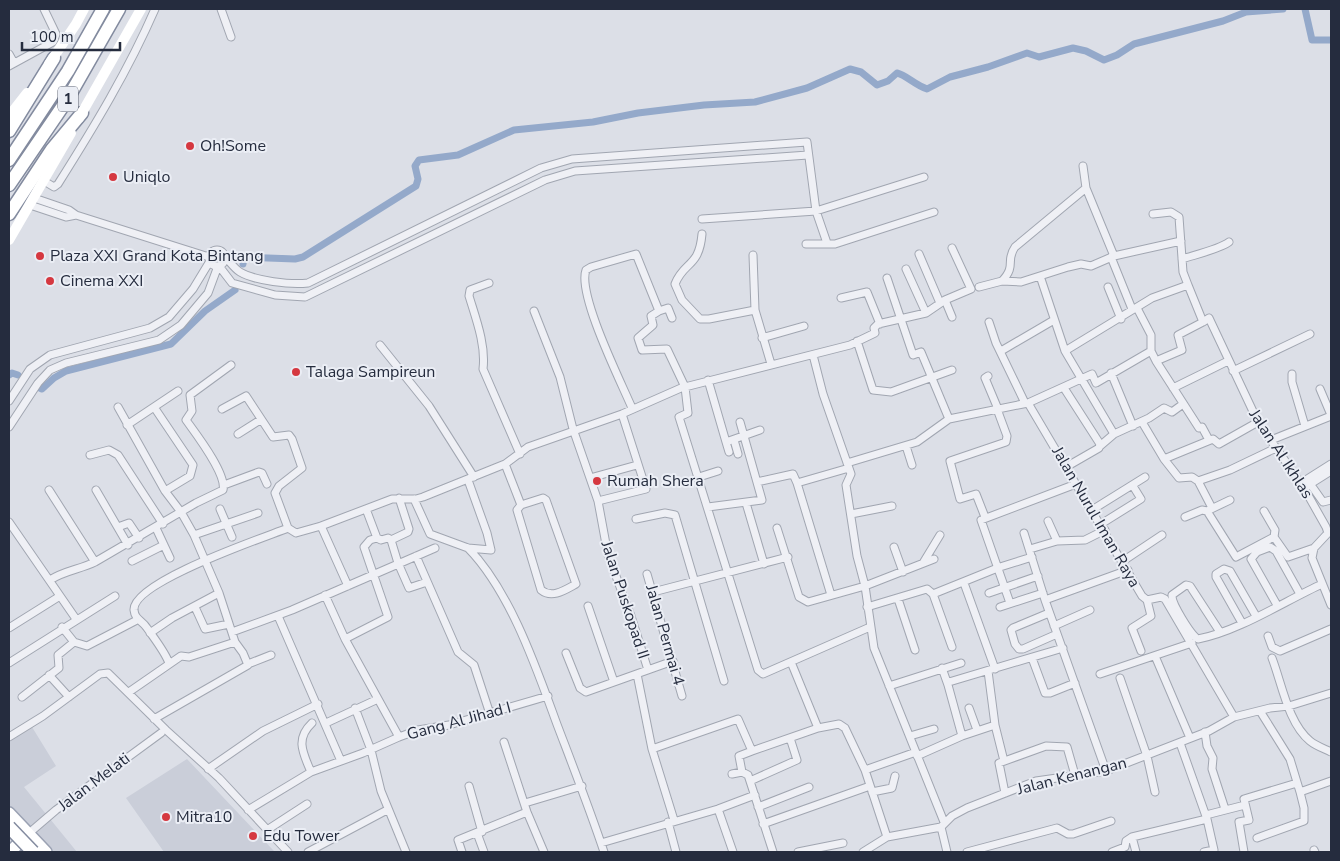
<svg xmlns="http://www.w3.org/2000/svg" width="1340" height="861" font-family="'Nunito Sans',sans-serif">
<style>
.built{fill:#caced9}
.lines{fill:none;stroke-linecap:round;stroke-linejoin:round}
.canal{stroke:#94a9ca;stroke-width:7}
.street-casing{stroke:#a1a6b1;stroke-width:9}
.primary-casing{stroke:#9ba2b3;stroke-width:14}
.highway-casing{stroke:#838b9f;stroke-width:15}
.street{stroke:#eff0f5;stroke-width:7}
.secondary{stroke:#fff;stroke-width:10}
.primary{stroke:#fff;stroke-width:11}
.highway{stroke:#fff;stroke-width:12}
.highway-bridge-casing{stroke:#838b9f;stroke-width:15;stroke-linecap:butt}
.highway-bridge{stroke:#fff;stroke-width:12}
.poi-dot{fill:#d53840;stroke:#ebeef5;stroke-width:2}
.labels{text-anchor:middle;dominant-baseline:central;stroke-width:4;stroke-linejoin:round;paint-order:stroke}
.shield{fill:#ebeef5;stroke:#606675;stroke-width:1}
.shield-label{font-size:15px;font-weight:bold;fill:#252c3e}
.poi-label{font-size:16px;fill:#252c3e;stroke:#ebeef5;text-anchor:start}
.street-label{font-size:16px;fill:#252c3e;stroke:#ebeef5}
</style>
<rect width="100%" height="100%" fill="#dcdfe7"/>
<path class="built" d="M 32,727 L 56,766 L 24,787 L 77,852 L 46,852 L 9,813 L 9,740 Z
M 187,759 L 273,850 L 275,852 L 164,852 L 126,798 Z"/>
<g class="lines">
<path class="canal" d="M 1305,9 L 1312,40 L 1331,40
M 243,264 L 244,257 L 295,259 L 303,257 L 416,186 L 418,179 L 415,166 L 419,160 L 458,155 L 514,130 L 593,122 L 638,113 L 704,105 L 755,102 L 807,88 L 850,69 L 861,72 L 877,85 L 888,81 L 897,73 C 906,75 915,85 927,89 L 950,77 L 988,67 L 1027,53 L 1039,57 L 1073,48 L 1086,51 L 1104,60 L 1117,55 L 1134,44 L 1223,21 L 1246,12 L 1283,9
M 9,375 L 12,373 L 18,375
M 38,387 L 42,389 L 54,378 L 66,371 L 171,344 L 205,311 L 235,290"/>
<g class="street-casing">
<path id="street" d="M 221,9 L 231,37
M 9,54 L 14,63
M 9,66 L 53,42 L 56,34 L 44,9
M 44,181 L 54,187 L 58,184 C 94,127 128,71 155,9
M 1086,188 L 1114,256
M 34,198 L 69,210 L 76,215 L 209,257
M 30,205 L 66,217 L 76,215
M 1153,214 L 1171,212 L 1179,217 L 1183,272 L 1188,285
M 702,219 L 816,211 L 924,177
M 702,234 C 699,268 684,261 675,284 L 682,300 L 700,319 L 709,319 L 755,310
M 806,244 L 835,244 L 934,212
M209 258a8 8 0 1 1 16 0a8 8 0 1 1-16 0Z
M 919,254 L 940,303
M 753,255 L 755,310 L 771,364
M 1111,257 L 1132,309
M 226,258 C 230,262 235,269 240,272 C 255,281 291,285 308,283 L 541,168 L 572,159 L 807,142 L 816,211 L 827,243
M 1182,259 C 1194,255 1220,249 1229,242
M 219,266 L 232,283 L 275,295 L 305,297 L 545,180 L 575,171 L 808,155
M 906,269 L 926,313
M 1040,276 L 1065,351 L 1114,434 L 1100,446
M 887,278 L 913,355 L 921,352 L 949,419
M 1002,281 C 1017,265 1005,261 1015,247 L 1086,188 L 1083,166
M 489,283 L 470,290 L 469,296 C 476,319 486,345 483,369 L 520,454
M 979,287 L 1002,281 L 1021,282 L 1068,267 L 1081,264 L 1091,266 L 1114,256 L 1181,241
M 1108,287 L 1121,319
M 841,298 L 867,292 L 880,324
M 945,300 L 952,317
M 1137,308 L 1151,335 L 1151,351 L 1156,361 L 1199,428 L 1202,427 L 1209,440
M 534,311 L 560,377 L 573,429 L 598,501 L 608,555 L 631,616 L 648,670
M 659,311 L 668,308 L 672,318
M 989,322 L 996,343 L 1025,403
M 762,338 L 804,326
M 857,341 L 873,390 L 891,392 L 952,370
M 380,345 L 429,406 L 474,477
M 1001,351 L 1054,320
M 1065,351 L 1152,298 L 1188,285 L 1203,322 L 1209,318 L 1258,422 L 1304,488 L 1326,527 L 1328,533 L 1314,548 L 1312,558 L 1331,605
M 813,355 L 823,394 L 851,474 L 846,485 L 857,556 L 865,586 L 874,648 L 944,822
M 1156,361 L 1182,350 L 1178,335 L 1203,322
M 1233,371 L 1310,334
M 1111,373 L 1133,426
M 1292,374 L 1292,382 L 1305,426
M 988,376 L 985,378 L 998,409
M 708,380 L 726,442 L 760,430
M 1064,388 L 1100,444 L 1099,448 L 1066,467
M 1173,388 L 1228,361
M 1320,389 L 1331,415
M 9,401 L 30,369 L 50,355 L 150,328 L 169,317 L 193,289 L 210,261
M 1028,403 L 1142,596 L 1147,600 L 1161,597 L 1165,599 L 1234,717
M 118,407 L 165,491 L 181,512 L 194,535 L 219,593 L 235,642 L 243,653 L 248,665 L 154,719
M 154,407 L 193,465 L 190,476 L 165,491
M 632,408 C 621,382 577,294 586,270 L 591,267 L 636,254 L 659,311 L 651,316 L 653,325 L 638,338 L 642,350 L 667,349 L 685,387 L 688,413 L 679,417 L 758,670 L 763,674 L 870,627
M 222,409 L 246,396 L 273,437 L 289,435 L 292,439 L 302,468 L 279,486 L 275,493 L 288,528
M 1142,422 L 1164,459 L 1179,478 L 1192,477 L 1198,481 L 1230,470 L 1276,448
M 127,425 L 178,391
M 9,427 L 38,383 L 50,370 L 66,363 L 159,340 L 181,325 L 208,293 L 218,266
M 238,434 L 260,420
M 1114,434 L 1149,418 L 1164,408 L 1172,412 L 1183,404
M 734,440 L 738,454
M 1271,440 L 1331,416
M 726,442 L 729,452
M 906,446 L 912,465
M 90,455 L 109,450 L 118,455 L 163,524
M 1164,459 L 1213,439 L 1219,444 L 1258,422
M 847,463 L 917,442 L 949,419 L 1028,403 L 1092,374 L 1096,383 L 1151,351
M 505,464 L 521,505 L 543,498 L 546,500 L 576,584 C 565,590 552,599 541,590 L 517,510 L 521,505
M 699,477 L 718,471
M 590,478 L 637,465
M 1198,481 L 1212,508
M 757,482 L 793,474 L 797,483 L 849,468
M 797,483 L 831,595
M 1301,483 L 1331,464
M 224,485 L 259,472 L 262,473 L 267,484
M 1311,485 L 1323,502 L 1331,500
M 1304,488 L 1331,471
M 49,490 L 95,562
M 96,490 L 128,545
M 414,499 L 430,534 L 468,548 L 491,550 L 487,533 L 468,480
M 598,501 L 646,489 L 622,414
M 746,503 L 764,564
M 708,507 L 762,500 L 740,422
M 220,509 L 232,537
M 366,509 L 377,538 L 381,540 L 388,538 L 391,540 L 408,532 L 409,529 L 399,498
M 1092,510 L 1145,477
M 1209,510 L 1230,500
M 1264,511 L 1275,530 L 1274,537
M 851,514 L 892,506
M 985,517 L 976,494 L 960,499 L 950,461 L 1006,442 L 1007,436 L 997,409
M 1185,517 L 1202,510 L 1207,511 L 1236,557 L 1274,537
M 636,519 L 665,513 L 675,515 L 724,681
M 1048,521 L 1057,541
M 9,522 L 76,619
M 1101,524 L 1141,499 L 1133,486
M 321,526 L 348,586
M 118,527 L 129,523 L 139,538
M 156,528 L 170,558
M 777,528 L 799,597 L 808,602 L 865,586 L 934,559
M 1024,533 L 1045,600 L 1106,771
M 194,535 L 258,513
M 1274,537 L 1288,557 L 1314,548
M 391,540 L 398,563 L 409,588 L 427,582
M 894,547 L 903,572
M 468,548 C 511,592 537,670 558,727 C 574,769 590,810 604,852
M 1030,549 L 1057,541 L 1085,540 L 1105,530
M 416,556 L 458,652 L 474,665 L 490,714
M 132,561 L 164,545
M 1123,561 L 1162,535
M 923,563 L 940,535
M 647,574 L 682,696
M 50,580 C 63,571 81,569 95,562 L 196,503 L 223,490 C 227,474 196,434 186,420 L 192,411 L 190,395 L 231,365
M 964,583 L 995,669
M 653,592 L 788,557
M 989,593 L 1038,576
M 933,594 L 1000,567 L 1032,557
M 933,594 L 952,647
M 325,595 L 345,639 L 399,737
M 898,599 L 915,650
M 1045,600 L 1128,570
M 1010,603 L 981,520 L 1076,484
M 1277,605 L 1251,559 L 1257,552 L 1270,547 L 1276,551 L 1300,594
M 588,606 L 614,682
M 195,607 L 205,629 L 229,624
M 867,607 L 927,589 L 933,594
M 1000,607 L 1043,593
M 1049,613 L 1013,628 L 1011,630 L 1015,644 L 1019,649 L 1023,649 L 1057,634
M 278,616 L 341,761
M 1242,623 L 1216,577 L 1216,574 L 1224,569 L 1230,571 L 1256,616
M 1054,626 L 1090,610
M 62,627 L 74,642 L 87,646 L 137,620
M 9,628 L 60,596
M 232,632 L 292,610 L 435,548
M 1220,632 L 1190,586 L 1186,585 L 1172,595 C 1171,603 1191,635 1198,639 C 1237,632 1285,601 1322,584
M 150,633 L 172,618 L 219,593
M 1268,636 L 1272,647 L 1280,651 L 1331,629
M 345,639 L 388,617 L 364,547 L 370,540 L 377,538
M 1141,651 L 1132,628 L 1151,616 L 1147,600
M 566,653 L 580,688 L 586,692 L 673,661
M 1155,656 L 1190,738
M 1032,658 L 1045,693 L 1050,693 L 1075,683
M 1272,658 C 1282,684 1288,723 1310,741 C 1316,746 1325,749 1331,752
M 791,662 L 818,728
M 9,663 L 115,596
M 169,663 C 165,652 154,638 147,628 C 142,620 135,620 134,610 C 132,582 263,538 288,528 L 296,533 L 321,526 L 392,499 L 416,499 L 423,497 L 505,464 L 528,447 L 622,414 L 681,388 L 850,345 L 875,333 L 874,328 L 878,324 L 926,313 L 945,300 L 971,289 L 952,248
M 248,664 L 271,655
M 942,668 L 948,685
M 637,674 L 652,749 L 674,820
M 1100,674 L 1192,643
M 49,675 L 69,697
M 1120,678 L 1147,756 L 1155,792
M 889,686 L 961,663
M 129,692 L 181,656 L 189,657 L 235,642
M 22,697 L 59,668 L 58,655 L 74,642
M 355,708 L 371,750 L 381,791 L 406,852
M 969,708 L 977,730
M 1260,711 L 1290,759 L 1300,792 L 1331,781
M 326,723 L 378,699
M 995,725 L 1004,761
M 1205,732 L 1207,746 L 1213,758 L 1212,769 L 1225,809
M 910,736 L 934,729
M 962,736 L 948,685 L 949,682 L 1063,648
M 9,737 L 43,716 L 100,674 L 108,673 L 166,730 L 219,778 L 288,852
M 504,742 L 527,812 L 544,852
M 1180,743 L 1207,819 L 1214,850 L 1204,852
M 652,749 L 738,719 L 752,751 L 818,728 L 839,724 L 845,728 L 865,770 L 887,837 L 941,827
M 917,756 L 962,736 L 995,725 L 988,671
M 208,769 L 263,731 L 318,704
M 865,770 L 916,752
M 311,772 C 303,753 295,739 312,723
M 742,772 L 739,756 L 752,751
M 732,774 L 742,772 L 748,775 L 773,852
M 750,781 L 797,760 L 790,738
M 469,786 L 482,832
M 872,792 L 892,788 L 895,776
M 1005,793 L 999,763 L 1046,746 L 1067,747 L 1075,775
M 525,803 L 582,786
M 758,807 L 809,787
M 718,809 L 733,852
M 248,810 L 311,772 L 363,753 L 399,737 L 418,730 L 449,725 L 548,696
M 1206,815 L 1245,805
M 668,822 L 676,852
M 763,824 L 870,786
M 941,827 L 952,816 L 967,808 L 1036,781 L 1106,771 L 1209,731 L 1234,717 L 1270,708 L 1289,706 L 1331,693
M 941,827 L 947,852
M 267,830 L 307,804
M 477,833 L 484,852
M 28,834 L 56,810 L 161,733
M 1132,837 L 1136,852
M 1257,838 L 1304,821 L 1304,808 L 1300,792
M 601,843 L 718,809 L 755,795
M 1314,850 L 1315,852
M 308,852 L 387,810
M 462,852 L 458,840 L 527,812
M 798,852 L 843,843
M 863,852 L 887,837
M 967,852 L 1057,828 L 1068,834 L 1073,834 L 1111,821
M 1112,852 L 1125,847 L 1126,841 L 1132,837 L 1207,819
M 1244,852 L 1239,822 L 1249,820 L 1244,799 L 1297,783"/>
</g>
<g class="primary-casing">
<path id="primary" d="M 9,813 L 46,852
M 10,852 L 27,835"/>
</g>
<g class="highway-casing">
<path id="highway" d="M 9,131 L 54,58
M 9,160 L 68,71 L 103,9
M 9,185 L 67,100 L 119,9
M 9,214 L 52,149 L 82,113"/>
</g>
<use href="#street" class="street"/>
<path class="secondary" d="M 49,64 L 76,24 L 84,9
M 9,116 L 27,93
M 79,118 L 141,9
M 9,240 L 71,133"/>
<use href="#primary" class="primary"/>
<use href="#highway" class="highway"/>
<g class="highway-bridge-casing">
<path id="highway-bridge" d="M 9,827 L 33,852"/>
</g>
<use href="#highway-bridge" class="highway-bridge"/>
</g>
<g class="poi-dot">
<circle cx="190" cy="146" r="5"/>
<circle cx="113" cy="177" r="5"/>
<circle cx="40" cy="256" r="5"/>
<circle cx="50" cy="281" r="5"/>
<circle cx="296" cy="372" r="5"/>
<circle cx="597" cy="481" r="5"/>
<circle cx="166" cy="817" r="5"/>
<circle cx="253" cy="836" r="5"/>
</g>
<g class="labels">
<rect class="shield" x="58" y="86.5" width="20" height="25" rx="4"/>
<g class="shield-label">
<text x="68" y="99">1</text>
</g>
<g class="poi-label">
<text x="200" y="146">Oh!Some</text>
<text x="123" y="177">Uniqlo</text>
<text x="50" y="256">Plaza XXI Grand Kota Bintang</text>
<text x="60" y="281">Cinema XXI</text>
<text x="306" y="372">Talaga Sampireun</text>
<text x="607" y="481">Rumah Shera</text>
<text x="176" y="817">Mitra10</text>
<text x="263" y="836">Edu Tower</text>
</g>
<g class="street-label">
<text transform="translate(1281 454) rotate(57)">Jalan Al Ikhlas</text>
<text transform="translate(1096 517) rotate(60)">Jalan Nurul Iman Raya</text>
<text transform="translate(625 600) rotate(72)">Jalan Puskopad II</text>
<text transform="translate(665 635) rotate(74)">Jalan Permai 4</text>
<text transform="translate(459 721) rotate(-15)">Gang Al Jihad I</text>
<text transform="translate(1072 776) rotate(-14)">Jalan Kenangan</text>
<text transform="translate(94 782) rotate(-37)">Jalan Melati</text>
</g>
</g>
<rect width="1340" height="861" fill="none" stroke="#252c3e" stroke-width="20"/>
<path d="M22 42v8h98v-8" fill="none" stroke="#252c3e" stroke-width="2.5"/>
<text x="30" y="42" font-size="15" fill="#252c3e" stroke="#ebeef5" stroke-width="4" paint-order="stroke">100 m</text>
</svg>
